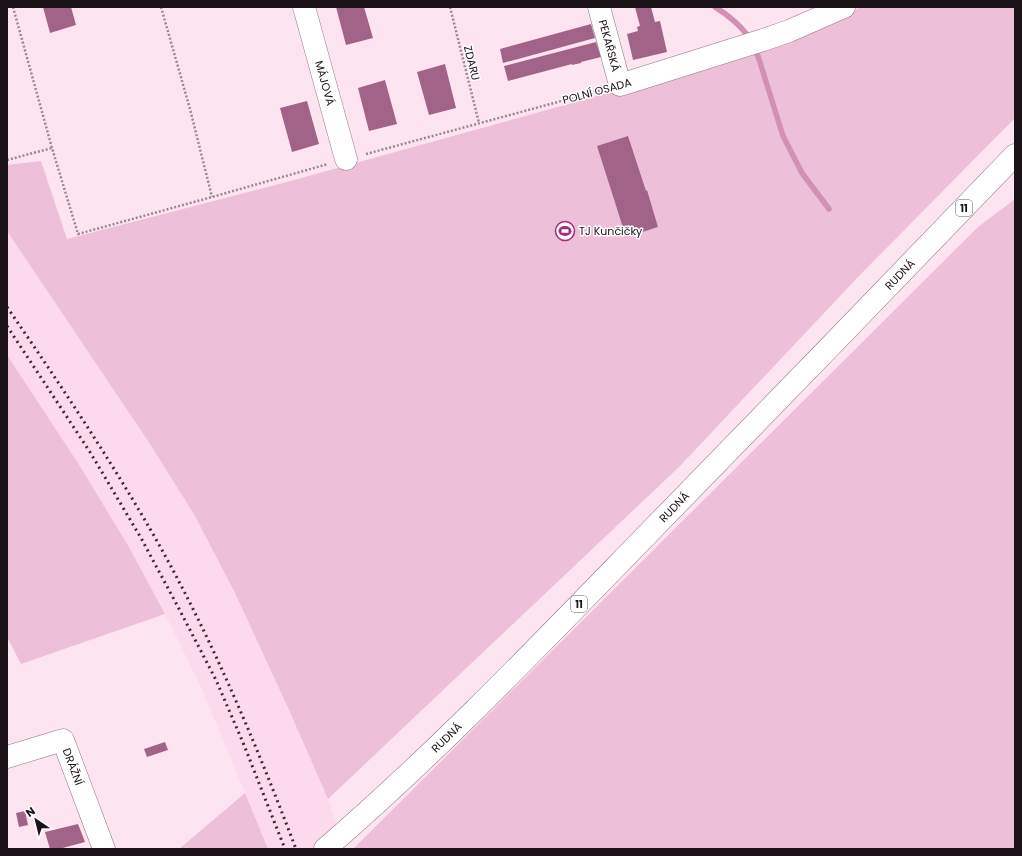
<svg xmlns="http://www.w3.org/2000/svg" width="1022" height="856" font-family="Poppins,sans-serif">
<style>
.built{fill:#fdd9ed}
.green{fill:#eebfd9}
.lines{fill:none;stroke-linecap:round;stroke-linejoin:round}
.stream{stroke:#d290b6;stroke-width:5.5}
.building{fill:#a26388}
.minor-casing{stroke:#8d7482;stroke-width:23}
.major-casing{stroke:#8d7482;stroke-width:23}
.path{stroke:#998891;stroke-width:2.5;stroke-dasharray:2 2;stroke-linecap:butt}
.minor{stroke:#fff;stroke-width:22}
.major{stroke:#fff;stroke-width:22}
.rail{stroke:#352a30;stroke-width:3;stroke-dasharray:2 4;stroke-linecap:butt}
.labels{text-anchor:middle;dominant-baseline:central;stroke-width:3;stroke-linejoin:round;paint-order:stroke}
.shield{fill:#fff;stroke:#5f595d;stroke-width:1}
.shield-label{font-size:10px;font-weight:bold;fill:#1b1217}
.street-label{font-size:11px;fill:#1b1217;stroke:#fff}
.poi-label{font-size:11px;fill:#1b1217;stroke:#fff;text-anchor:start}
</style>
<rect width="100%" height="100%" fill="#fce5f1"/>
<path class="built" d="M 7,231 L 150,444 L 195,516 L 235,593 L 289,710 L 328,799 L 345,849 L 267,849 L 245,793 L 201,687 L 165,614 L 129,547 L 78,463 L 7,355 Z"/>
<path class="green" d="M 861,7 L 1015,7 L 1015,118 L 857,278 L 680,466 L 328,799 L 289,710 L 235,593 L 195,516 L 150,444 L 7,231 L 7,165 L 41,161 L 67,239 L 283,183 L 749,54 Z
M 1015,199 L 1015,849 L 353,849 L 978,227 Z
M 7,355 L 78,463 L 129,547 L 165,614 L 21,664 L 7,637 Z
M 245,793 L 268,849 L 179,849 Z"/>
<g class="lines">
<path class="stream" d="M 715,7 C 727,14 744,28 750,40
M 753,48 L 758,56 L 783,136 L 802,173 L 829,209"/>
</g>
<path class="building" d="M 43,7 L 71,7 L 76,25 L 50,33 Z
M 336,7 L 364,7 L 373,38 L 346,45 Z
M 635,7 L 651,7 L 655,22 L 660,21 L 667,52 L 633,60 L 627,34 L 638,31 L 637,27 L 640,26 Z
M 591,24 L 595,38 L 503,63 L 500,49 Z
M 596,42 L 601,57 L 581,62 L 581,63 L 572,65 L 572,64 L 508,81 L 504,66 Z
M 445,64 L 456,108 L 429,115 L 417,72 Z
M 385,80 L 397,124 L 369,131 L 358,88 Z
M 307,101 L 319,144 L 292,152 L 280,108 Z
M 628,136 L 646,191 L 647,190 L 658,227 L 626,237 L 597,146 Z
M 165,742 L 168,750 L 147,757 L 144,749 Z
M 25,811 L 28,825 L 19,827 L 16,813 Z
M 78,824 L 85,842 L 59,849 L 50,849 L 45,832 Z"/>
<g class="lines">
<g class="minor-casing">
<g id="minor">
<path id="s1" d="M 304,7 L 346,159"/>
<path id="s2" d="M 599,7 L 620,85 L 763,40 L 789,31 L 844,7"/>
<path id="s3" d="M 7,757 L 63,740 L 104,849"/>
</g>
</g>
<g class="major-casing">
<g id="major">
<path id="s4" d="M 325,849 C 434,755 534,651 635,547 C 762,417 889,286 1015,155"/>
</g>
</g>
<path class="path" d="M 13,7 L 52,148 L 78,234 L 212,197 L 328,164
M 161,7 L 190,109 L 212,197
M 450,7 L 479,123
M 366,154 L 602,90
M 7,160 L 52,148"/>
<use href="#minor" class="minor"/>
<use href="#major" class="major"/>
<path class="rail" d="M 7,307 C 58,381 108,456 153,534 C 210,634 255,741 296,849
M 7,326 L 90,452 L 141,538 L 177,605 L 216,680 L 244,745 L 285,849"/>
</g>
<defs>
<g id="stadium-ring" transform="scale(1)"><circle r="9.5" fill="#fff" stroke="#a5297d" stroke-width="1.5"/><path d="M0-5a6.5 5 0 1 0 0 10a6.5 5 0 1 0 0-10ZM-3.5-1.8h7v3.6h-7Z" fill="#a5297d"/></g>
</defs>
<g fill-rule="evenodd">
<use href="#stadium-ring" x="565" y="231"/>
</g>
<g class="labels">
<g class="shield">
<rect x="956" y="200" width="16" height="16" rx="3"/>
<rect x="571" y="596" width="16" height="16" rx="3"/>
</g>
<g class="shield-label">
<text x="964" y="208">11</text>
<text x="579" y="604">11</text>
</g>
<g class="street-label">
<text stroke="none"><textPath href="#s2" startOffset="40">PEKAŘSKÁ</textPath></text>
<text transform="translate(472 63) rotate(76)">ZDARU</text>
<text stroke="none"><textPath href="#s1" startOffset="79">MÁJOVÁ</textPath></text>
<text transform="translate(597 91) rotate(-15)">POLNÍ OSADA</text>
<text stroke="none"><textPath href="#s4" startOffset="813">RUDNÁ</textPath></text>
<text stroke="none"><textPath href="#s4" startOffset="489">RUDNÁ</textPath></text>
<text stroke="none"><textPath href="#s4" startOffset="165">RUDNÁ</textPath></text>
<text stroke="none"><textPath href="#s3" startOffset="87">DRÁŽNÍ</textPath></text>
</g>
<g class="poi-label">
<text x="579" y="231">TJ Kunčičky</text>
</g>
</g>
<rect width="1022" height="856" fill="none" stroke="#1b1217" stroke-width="16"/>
<g transform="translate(36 820) rotate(325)" stroke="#ffffff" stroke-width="3" paint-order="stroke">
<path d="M0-3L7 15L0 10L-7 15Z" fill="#1b1217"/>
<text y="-6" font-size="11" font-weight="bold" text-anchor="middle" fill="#1b1217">N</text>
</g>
</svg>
